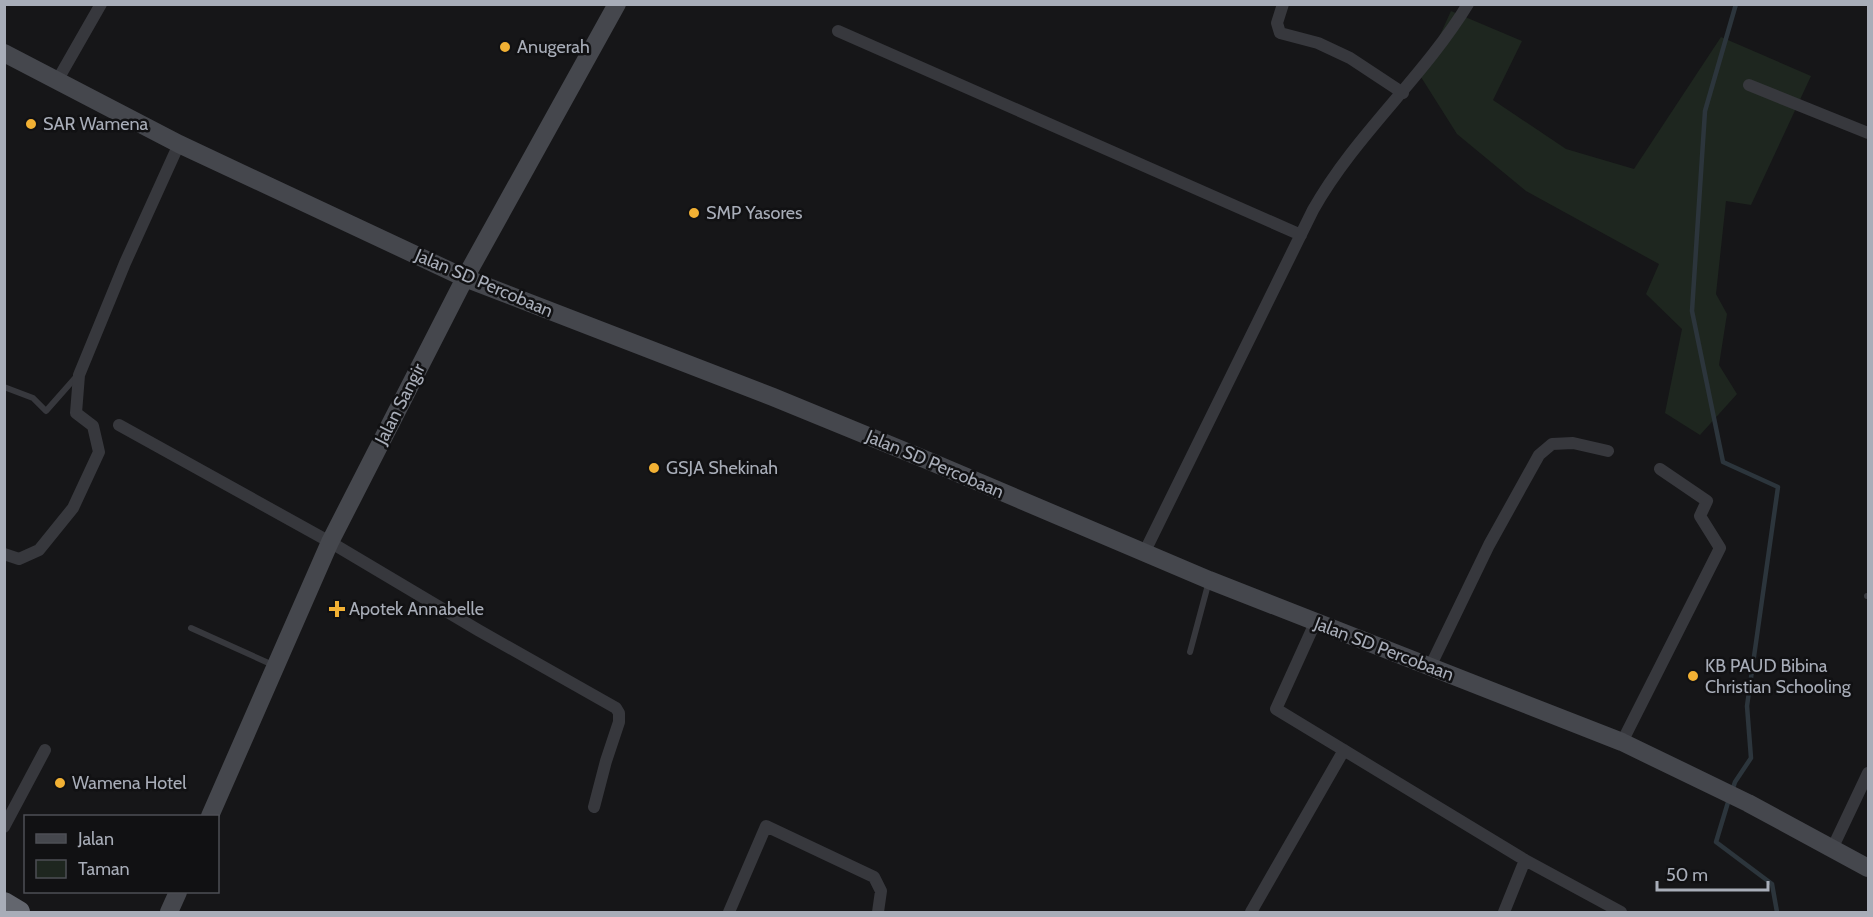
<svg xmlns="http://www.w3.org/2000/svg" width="1873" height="917" font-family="Cabin,sans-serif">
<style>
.green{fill:#1e261f}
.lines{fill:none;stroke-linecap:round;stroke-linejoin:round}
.stream{stroke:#2c353c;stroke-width:4.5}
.lane{stroke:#37383d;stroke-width:6}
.street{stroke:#37383d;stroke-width:12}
.secondary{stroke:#45474d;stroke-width:18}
.highway{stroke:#63666e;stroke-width:22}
.poi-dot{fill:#f2b134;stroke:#111113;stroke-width:2}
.labels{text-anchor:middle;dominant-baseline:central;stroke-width:5;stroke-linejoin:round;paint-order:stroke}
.poi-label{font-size:18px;fill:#a8adb8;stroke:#111113;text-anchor:start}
.street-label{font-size:18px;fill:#a8adb8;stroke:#111113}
</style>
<rect width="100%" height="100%" fill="#161618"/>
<path class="green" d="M 1451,11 L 1522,41 L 1493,100 L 1566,149 L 1634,169 L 1721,37 L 1811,76 L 1751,205 L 1726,201 L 1716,294 L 1727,314 L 1719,365 L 1737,394 L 1700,435 L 1665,413 L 1682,329 L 1646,294 L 1659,264 L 1526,191 L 1457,134 L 1421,77 Z"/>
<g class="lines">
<path class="stream" d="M 1732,791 L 1735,782 L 1751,758 L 1747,706 L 1778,487 L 1723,462 L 1692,311 L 1705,111 L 1736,4
M 1729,799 L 1716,842 L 1772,884 L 1777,912"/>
<path class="lane" d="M 4,387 L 33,398 L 46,411 L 76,377
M 1867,596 L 1868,596
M 191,628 L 273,665
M 1190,652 L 1209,581"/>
<path class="street" d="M 1283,4 L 1277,23 L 1280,33 L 1318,43 L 1350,58 L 1403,93
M 838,31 L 1301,235
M 57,81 L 101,4
M 1749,85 L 1868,133
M 119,425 L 330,542 L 478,630 L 616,708 L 619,713 L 619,722 L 606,761 L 594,807
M 1144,553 L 1313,210 C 1355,135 1423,78 1468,4
M 4,554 L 19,559 L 39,550 L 73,508 L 99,452 L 93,426 L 76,413 L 79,375 L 125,263 L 179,144
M 1315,623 L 1276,709 L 1525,860 L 1621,912
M 1430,667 L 1489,545 L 1539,455 L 1552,444 L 1573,443 L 1608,451
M 1622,742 L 1720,548 L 1700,516 L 1707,501 L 1660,469
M 4,827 L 45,750
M 1832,849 L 1868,773
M 729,912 L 766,826 L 874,877 L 881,891 L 878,912
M 1251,912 L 1344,750
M 1504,912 L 1525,860"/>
<path class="secondary" d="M 4,53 L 179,144 L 465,278 L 773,397 L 929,461 L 1209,580 L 1622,742 L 1748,803 L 1868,868
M 210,816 L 330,542 L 465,278 L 617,4
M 169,912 L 178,892"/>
<path class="highway" d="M 4,903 L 19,912"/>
</g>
<g class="poi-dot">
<circle cx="505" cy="47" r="6"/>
<circle cx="31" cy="124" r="6"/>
<circle cx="694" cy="213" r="6"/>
<circle cx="654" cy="468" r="6"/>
<path d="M334 600h6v6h6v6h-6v6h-6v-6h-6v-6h6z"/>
<circle cx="1693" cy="676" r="6"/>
<circle cx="60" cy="783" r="6"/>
</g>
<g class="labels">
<g class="poi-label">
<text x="517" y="47">Anugerah</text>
<text x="43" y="124">SAR Wamena</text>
<text x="706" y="213">SMP Yasores</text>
<text x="666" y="468">GSJA Shekinah</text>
<text x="349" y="609">Apotek Annabelle</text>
<text x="1705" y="666">KB PAUD Bibina<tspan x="1705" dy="21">Christian Schooling</tspan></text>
<text x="72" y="783">Wamena Hotel</text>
</g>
<g class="street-label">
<text transform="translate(484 283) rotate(23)">Jalan SD Percobaan</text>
<text transform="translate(400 404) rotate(-63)">Jalan Sangir</text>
<text transform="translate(935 464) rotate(23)">Jalan SD Percobaan</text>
<text transform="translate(1384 649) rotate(21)">Jalan SD Percobaan</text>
</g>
</g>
<rect width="1873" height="917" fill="none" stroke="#a8adb8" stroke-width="12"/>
<rect x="24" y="815" width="195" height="78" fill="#111113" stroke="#4d4f55" stroke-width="1.5"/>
<rect x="36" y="834" width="30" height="9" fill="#45474d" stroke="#4d4f55" stroke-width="1.5"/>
<text x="78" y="845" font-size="18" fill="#a8adb8">Jalan</text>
<rect x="36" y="860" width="30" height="18" fill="#1e261f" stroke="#4d4f55" stroke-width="1.5"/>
<text x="78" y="875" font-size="18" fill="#a8adb8">Taman</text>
<path d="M1657 881v9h111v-9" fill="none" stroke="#a8adb8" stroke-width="3"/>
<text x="1666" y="881" font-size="18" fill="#a8adb8" stroke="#111113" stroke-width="4.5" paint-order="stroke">50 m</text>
</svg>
